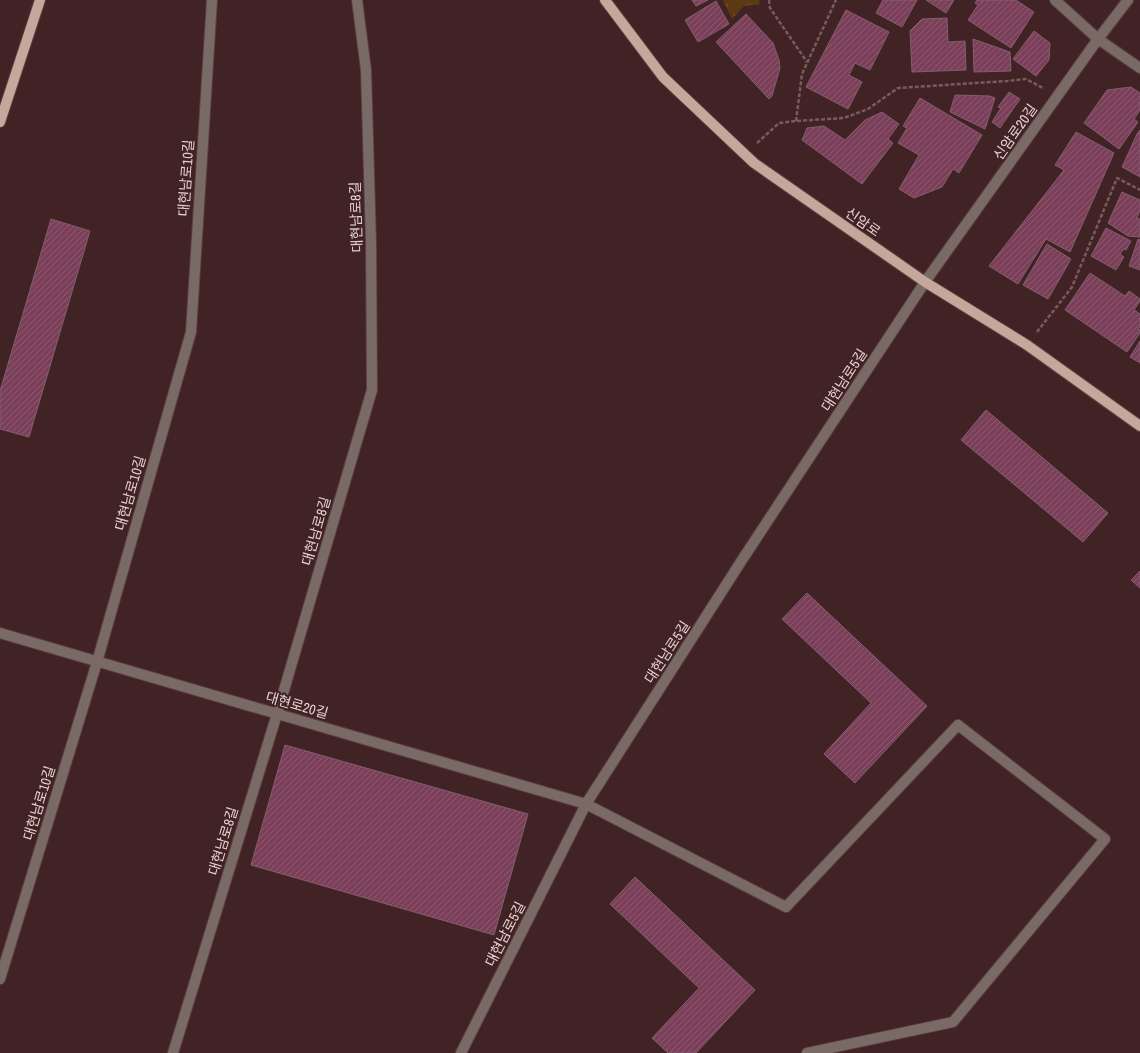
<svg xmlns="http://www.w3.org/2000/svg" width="1140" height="1053" font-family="'Archivo Narrow','Noto Sans KR',sans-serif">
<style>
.grass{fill:url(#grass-tufts)}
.building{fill:url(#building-hatch);stroke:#805f6d}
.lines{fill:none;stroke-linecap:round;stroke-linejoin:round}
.minor-casing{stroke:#5c3f41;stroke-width:12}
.major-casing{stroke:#5c3f41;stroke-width:12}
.path{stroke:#785c5d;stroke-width:2.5;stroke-dasharray:4 2;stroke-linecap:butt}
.minor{stroke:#7a6a65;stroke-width:10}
.major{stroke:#c6a79b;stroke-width:10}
.labels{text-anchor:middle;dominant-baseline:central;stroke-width:4;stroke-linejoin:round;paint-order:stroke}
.street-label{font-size:14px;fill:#e7d2d2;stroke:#422325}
</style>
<defs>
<pattern id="grass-tufts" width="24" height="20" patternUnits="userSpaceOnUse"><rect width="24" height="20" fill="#5b3912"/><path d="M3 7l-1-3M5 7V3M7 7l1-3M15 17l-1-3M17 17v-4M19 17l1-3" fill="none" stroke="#735534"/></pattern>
<pattern id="building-hatch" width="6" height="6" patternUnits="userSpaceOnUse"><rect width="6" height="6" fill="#7b3f5a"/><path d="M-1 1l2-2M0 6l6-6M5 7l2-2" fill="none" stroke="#8e5a71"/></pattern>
</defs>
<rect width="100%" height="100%" fill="#422325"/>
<path class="grass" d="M 723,0 L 759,0 L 760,4 L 744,6 L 732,19 Z"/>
<path class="building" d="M 692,0 L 708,0 L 696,6 Z
M 883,0 L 917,0 L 902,27 L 876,13 Z
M 926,0 L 954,0 L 946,13 Z
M 977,0 L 1016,0 L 1034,12 L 1011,48 L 968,20 L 978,5 L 975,3 Z
M 716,1 L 729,24 L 698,42 L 685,20 Z
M 846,10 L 889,32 L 870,70 L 855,63 L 849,75 L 862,82 L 848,109 L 806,87 Z
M 746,14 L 773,43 L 779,60 L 780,68 L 772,96 L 769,99 L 716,42 Z
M 947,18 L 948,42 L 965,41 L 966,70 L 912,72 L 910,31 L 922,19 Z
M 1034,31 L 1050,43 L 1049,60 L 1036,76 L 1013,59 Z
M 973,39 L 1010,52 L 1011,71 L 974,72 Z
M 1131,87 L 1140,93 L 1140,110 L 1134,119 L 1138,122 L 1119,149 L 1084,123 L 1107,90 Z
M 1009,92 L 1020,99 L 1000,128 L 992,122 L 1001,108 L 998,107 Z
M 955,95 L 990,96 L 995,98 L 985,129 L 950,112 Z
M 920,98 L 982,135 L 959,173 L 953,169 L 942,187 L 914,198 L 899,189 L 919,155 L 898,143 L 907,128 L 903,126 Z
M 882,112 L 899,124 L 888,139 L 893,143 L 862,184 L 802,140 L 807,128 L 824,126 L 845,140 L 865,120 Z
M 1140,130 L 1140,177 L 1122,167 L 1137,134 Z
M 1076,132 L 1114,153 L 1070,252 L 1046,239 L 1018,284 L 989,266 L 1064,170 L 1055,165 Z
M 1122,192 L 1140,200 L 1140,210 L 1137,218 L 1140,219 L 1140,237 L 1128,236 L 1108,223 Z
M 51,219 L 90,231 L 29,437 L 0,429 L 0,391 Z
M 1106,228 L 1131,241 L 1126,250 L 1124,249 L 1120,254 L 1124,257 L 1116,270 L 1091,256 Z
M 1138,239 L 1140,240 L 1140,270 L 1129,266 Z
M 1047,244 L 1071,259 L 1048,299 L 1023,285 Z
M 1090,273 L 1125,296 L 1129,291 L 1140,299 L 1140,301 L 1134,310 L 1140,314 L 1140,327 L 1138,329 L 1140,330 L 1140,333 L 1127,352 L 1065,310 Z
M 1140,341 L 1140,363 L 1130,357 Z
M 986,410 L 1108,513 L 1083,542 L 961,440 Z
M 1140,571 L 1140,588 L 1131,580 Z
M 807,593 L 927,706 L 855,783 L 824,754 L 871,703 L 782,619 Z
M 285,745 L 528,814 L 494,935 L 251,865 Z
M 635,877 L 755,990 L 696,1053 L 668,1053 L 652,1038 L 699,988 L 610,904 Z"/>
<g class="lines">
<g class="minor-casing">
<path id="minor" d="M 1055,0 L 1098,39 L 1140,68
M 0,633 L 586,804 L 786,907 L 958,725 L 1105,839 L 953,1022 L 807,1053
M 0,979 L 97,662 L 191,332 L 212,0
M 173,1053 L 277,714 L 372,390 L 371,243 L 366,70 L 357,0
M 461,1053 L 586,804 L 742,560 L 925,282 L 1098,39 L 1128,0"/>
</g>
<g class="major-casing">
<path id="major" d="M 605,0 L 663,77 L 754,163 L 925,282 L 1027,345 L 1140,426
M 0,122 L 40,0"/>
</g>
<path class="path" d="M 769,0 L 770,8 L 807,62
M 796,121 L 802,74 L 836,0
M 757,143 L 779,123 L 796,121 L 844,118 L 868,109 L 898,88 L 1007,81 L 1026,79 L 1043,88
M 1037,332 L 1072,287 L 1117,178 L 1140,190"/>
<use href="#minor" class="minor"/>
<use href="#major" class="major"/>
</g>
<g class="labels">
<g class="street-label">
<text transform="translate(1015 132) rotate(-55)">신암로20길</text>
<text transform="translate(186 178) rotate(-86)">대현남로10길</text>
<text transform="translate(356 217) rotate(-92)">대현남로8길</text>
<text transform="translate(863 222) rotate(35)">신암로</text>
<text transform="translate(844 380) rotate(-57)">대현남로5길</text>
<text transform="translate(130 493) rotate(-74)">대현남로10길</text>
<text transform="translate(316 531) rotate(-74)">대현남로8길</text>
<text transform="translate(667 652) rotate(-57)">대현남로5길</text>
<text transform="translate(297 705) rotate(16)">대현로20길</text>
<text transform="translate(39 803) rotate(-73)">대현남로10길</text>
<text transform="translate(223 841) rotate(-73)">대현남로8길</text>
<text transform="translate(505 934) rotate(-63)">대현남로5길</text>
</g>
</g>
</svg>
